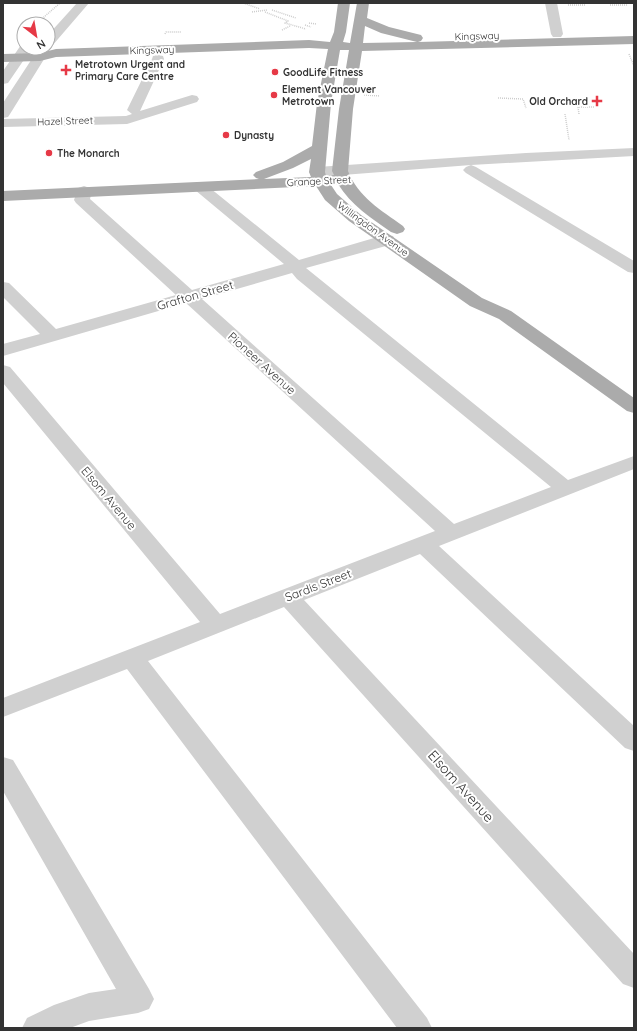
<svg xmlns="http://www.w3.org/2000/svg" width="637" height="1031" font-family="Quicksand,sans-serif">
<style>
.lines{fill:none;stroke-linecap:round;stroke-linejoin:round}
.path{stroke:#cdcdcd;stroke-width:1.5;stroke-dasharray:1 1;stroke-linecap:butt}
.minor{fill:#d0d0d0;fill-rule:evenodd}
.major{fill:#ababab;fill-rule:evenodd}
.poi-dot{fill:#e63946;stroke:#fff;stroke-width:1.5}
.labels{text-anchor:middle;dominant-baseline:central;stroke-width:4;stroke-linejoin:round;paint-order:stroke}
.far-street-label{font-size:10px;fill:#333;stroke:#fff}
.far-poi-label{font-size:10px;font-weight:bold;fill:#333;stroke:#fff;text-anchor:start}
.street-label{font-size:12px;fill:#333;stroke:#fff}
.near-street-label{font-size:14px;fill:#333;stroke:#fff}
</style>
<rect width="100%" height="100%" fill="#fff"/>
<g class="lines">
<path class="path" d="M 223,3 L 234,3
M 243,3 L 260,9
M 568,5 L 585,5
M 610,5 L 628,5
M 272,10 L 296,18
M 252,12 L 267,10
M 265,12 L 288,21 L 285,23 L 306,29
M 309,23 L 316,24
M 36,24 L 60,3
M 305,25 L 311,27
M 282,30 L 290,26
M 165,34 L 166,32 L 181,32
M 629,54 L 634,66
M 364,95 L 380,96
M 498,98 L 523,99 L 526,108
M 565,114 L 569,140
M 579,114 L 578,107 L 594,107"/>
<path class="minor" d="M 77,3 L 89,3 L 52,46 L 50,46 L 51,48 L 10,114 L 8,117 L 3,118 L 3,103 L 39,48 L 48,48 L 48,35 Z
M 545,3 L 557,3 L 563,34 L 561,37 L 553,37 L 551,34 Z
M 21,45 L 24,45 L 24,48 L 32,48 L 8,83 L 3,84 L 3,71 Z
M 158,55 L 163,56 L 164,59 L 140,111 L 192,95 L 197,96 L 199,99 L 197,102 L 127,124 L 3,127 L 3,119 L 126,116 L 132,114 L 127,110 L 152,59 L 153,56 Z
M 634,148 L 634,156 L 471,165 L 476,167 L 634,261 L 634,273 L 628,272 L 466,173 L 463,170 L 466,167 L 471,165 L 317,177 L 312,175 L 309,172 L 312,169 L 317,167 L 526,153 Z
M 200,182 L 205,184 L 299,260 L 381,236 L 387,235 L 393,236 L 395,240 L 393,244 L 306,268 L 568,480 L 634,456 L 634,469 L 439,546 L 634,726 L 634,751 L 625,748 L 420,554 L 304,600 L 634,954 L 634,988 L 623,984 L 284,607 L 148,661 L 427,1018 L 432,1028 L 397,1028 L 127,669 L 3,717 L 3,698 L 200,622 L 3,383 L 3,365 L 10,367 L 220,614 L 435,531 L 186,303 L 3,356 L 3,344 L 40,334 L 3,297 L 3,282 L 9,283 L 56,329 L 176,295 L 76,203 L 74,200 L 78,188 L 84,186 L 90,188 L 92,191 L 90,199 L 192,290 L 284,264 L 195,190 L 192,187 L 195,184 ZM 292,273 L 297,279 L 551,487 L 454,524 L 202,299 Z
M 3,757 L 13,760 L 149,989 L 154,999 L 149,1009 L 138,1013 L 89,1021 L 70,1028 L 22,1028 L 27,1018 L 54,1005 L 89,993 L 116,989 L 3,791 Z"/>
<path class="major" d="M 338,3 L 350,3 L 346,32 L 343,42 L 350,43 L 357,3 L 369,3 L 367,18 L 389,27 L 421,35 L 423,38 L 421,41 L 418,42 L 634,36 L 634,44 L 362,51 L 353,109 L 348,171 C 358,197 381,210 403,226 L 405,229 L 403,232 L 397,234 L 391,232 C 371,218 351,205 338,184 L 331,185 L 337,194 L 361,215 L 482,298 L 511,311 L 634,398 L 634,413 L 627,411 L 499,319 L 470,306 L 349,221 L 325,200 L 316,186 L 3,201 L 3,191 L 259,179 L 256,178 L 253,175 L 256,172 L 283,162 L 312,146 L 317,103 L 328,49 L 309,48 L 56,57 L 40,61 L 3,62 L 3,54 L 40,53 L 56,49 L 309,40 L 330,42 L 334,32 ZM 365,26 L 381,33 L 417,42 L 363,43 ZM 340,50 L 349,50 L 339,109 L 332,171 L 334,175 L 326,176 L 325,172 L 331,103 ZM 311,159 L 309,172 L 311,177 L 264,179 L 293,168 Z"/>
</g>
<g class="poi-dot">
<path d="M64 64h4v4h4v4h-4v4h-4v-4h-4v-4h4z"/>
<circle cx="275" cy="72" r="4"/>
<circle cx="274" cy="95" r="4"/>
<path d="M595 95h4v4h4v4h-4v4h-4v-4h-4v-4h4z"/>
<circle cx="226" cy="135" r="4"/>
<circle cx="49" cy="153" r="4"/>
</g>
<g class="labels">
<g class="far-street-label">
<text transform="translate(477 36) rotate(-2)">Kingsway</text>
<text transform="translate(152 50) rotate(-2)">Kingsway</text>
<text transform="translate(65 121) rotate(-2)">Hazel Street</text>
<text transform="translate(319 181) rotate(-3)">Grange Street</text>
<text transform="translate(373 229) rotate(36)">Willingdon Avenue</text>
</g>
<g class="far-poi-label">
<text x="75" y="64">Metrotown Urgent and<tspan x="75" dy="12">Primary Care Centre</tspan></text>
<text x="283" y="72">GoodLife Fitness</text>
<text x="282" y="89">Element Vancouver<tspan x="282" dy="12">Metrotown</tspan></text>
<text x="588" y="101" text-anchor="end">Old Orchard</text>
<text x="234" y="135">Dynasty</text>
<text x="57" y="153">The Monarch</text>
</g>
<g class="street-label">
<text transform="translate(195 295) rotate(-16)">Grafton Street</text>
<text transform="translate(262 363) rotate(42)">Pioneer Avenue</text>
<text transform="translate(109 498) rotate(50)">Elsom Avenue</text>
<text transform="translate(318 585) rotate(-21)">Sardis Street</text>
</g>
<g class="near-street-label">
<text transform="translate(461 786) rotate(48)">Elsom Avenue</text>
</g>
</g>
<rect width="637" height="1031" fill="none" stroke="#333333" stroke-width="8"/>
<g transform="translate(36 36) rotate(149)"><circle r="19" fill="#ffffff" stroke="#adadad"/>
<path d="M0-3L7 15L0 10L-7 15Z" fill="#e63946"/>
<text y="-6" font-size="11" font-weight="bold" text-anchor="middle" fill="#333333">N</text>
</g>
</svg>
